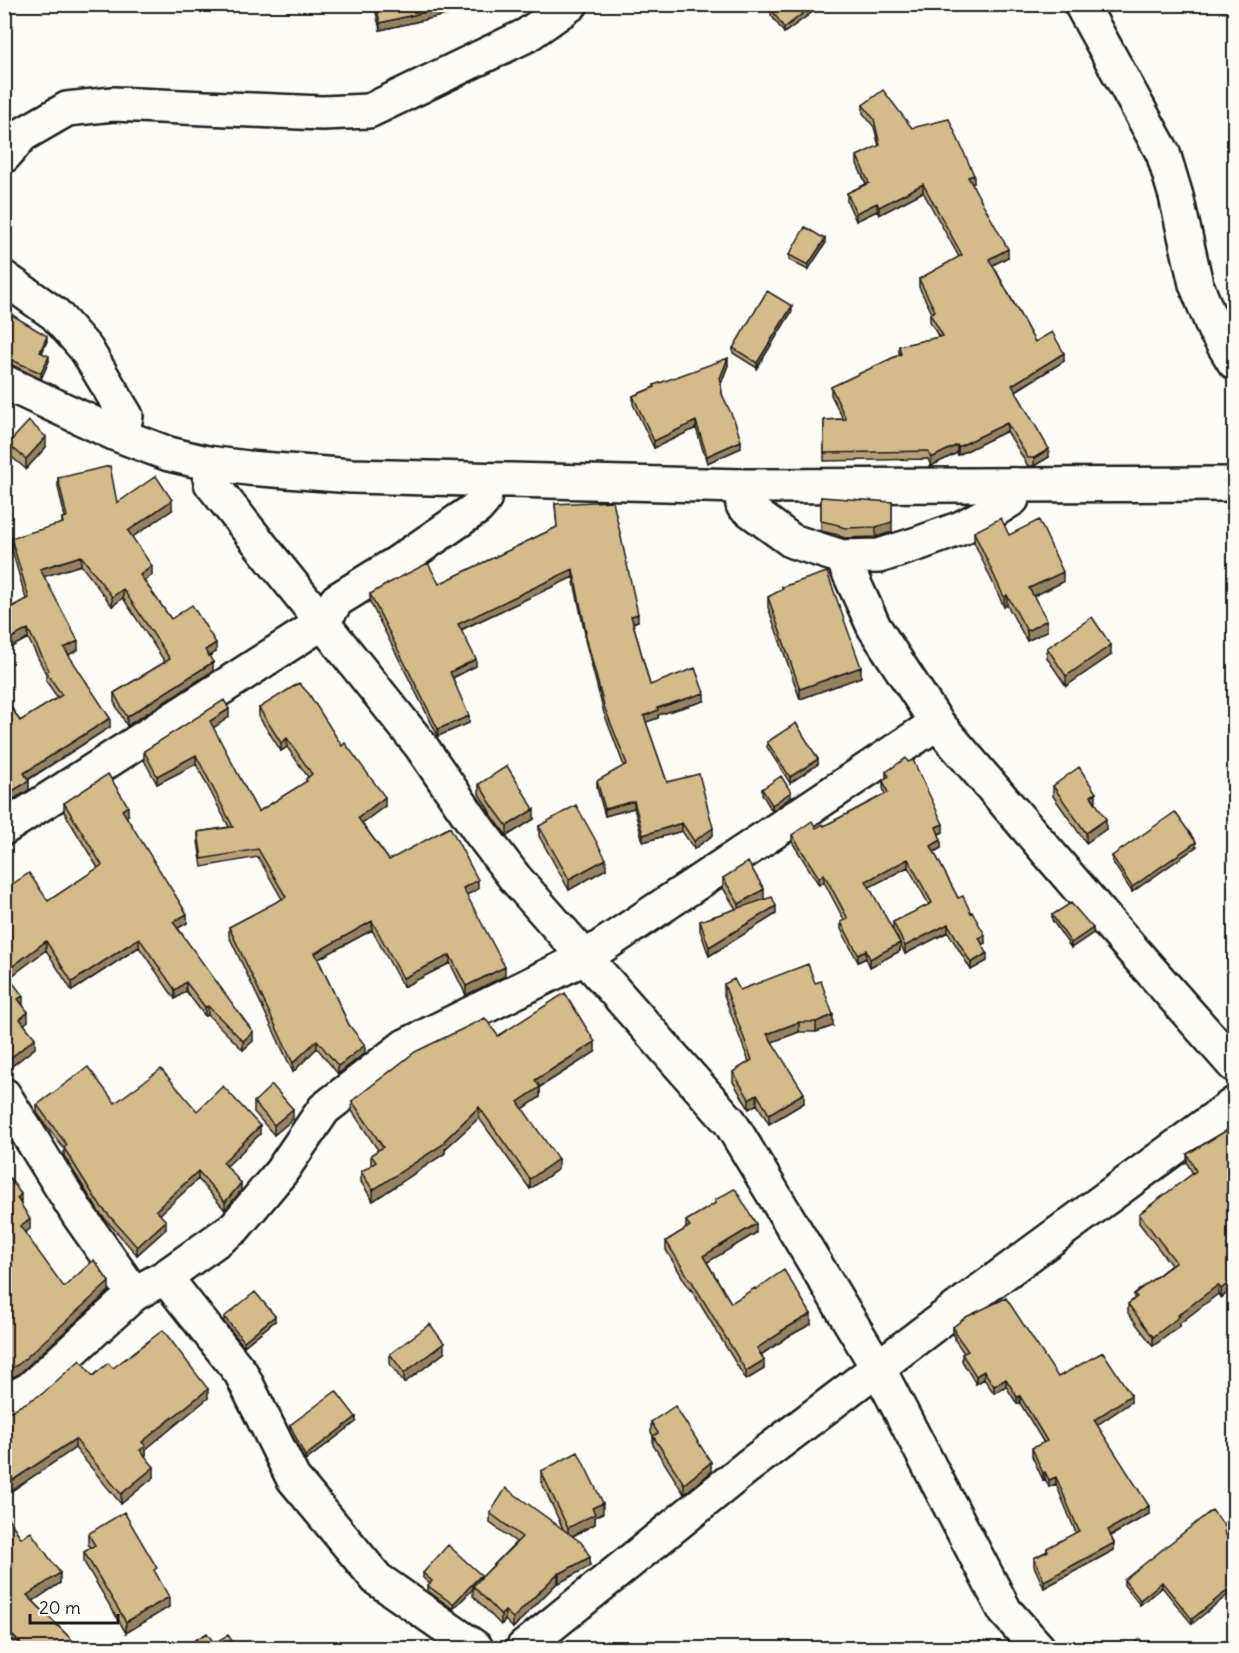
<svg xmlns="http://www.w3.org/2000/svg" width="1239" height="1653" font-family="Delius,sans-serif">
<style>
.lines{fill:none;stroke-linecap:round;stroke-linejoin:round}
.minor-casing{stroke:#1c1c1c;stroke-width:38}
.tertiary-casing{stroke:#1c1c1c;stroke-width:38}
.minor{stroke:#fdfcf7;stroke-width:33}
.tertiary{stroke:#fdfcf7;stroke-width:33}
.wall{fill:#b7a077;stroke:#1c1c1c;stroke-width:1.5;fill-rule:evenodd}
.shaded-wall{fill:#958261;stroke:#1c1c1c;stroke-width:1.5}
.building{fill:#d5ba8a;stroke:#1c1c1c;stroke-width:1.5}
</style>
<rect width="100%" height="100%" fill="#fdfcf7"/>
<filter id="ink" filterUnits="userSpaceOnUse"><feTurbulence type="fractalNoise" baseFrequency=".0167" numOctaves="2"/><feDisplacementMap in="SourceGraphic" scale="12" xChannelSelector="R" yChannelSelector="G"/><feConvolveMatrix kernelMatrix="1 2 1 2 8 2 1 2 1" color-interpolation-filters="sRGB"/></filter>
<g filter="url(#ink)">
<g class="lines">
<g class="minor-casing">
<path id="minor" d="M 1081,4 L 1163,153 L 1176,196 L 1196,284 L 1214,329 L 1234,362
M 4,278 L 55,314 L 86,349 L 126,416 L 122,435
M 207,463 L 211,483 L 421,746 L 480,832 L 515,878 L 730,1122 L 878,1368 L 1005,1611 L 1038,1648
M 741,486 L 743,505 L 792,541 L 842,557 L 879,556 L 920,543 L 961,528 L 993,511 L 1012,499 L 1015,485
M 842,557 L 874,627 L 937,723 L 1107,921 L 1234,1065
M 4,828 L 322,623 L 337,600 L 397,563 L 477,508 L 484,500 L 488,480
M 4,1095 L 78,1214 L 134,1294
M 165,1277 L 241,1373 L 293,1478 L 377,1579 L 476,1648
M 4,1403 L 30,1389 L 134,1294 L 165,1277 L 234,1228 L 281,1172 L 324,1109 L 405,1046 L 586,957 L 937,723
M 523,1648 L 747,1467 L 930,1328 L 1234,1104"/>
</g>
<g class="tertiary-casing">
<path id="tertiary" d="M 4,156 L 22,135 L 67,109 L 113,104 L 322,113 L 369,111 L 527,35 L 571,4
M 4,382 L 116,434 L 169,454 L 207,463 L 248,468 L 352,476 L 741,486 L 1234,484"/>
</g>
<use href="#minor" class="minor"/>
<use href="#tertiary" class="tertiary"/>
</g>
<path class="wall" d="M 374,4 L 459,4 L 459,12 L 380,30 Z
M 771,9 L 815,10 L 784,33 L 771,15 Z
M 863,105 L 912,128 L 974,183 L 972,184 L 1008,257 L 993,265 L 1035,342 L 1064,361 L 1016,391 L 1049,457 L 1034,466 L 1028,466 L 1007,431 L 958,455 L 957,453 L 931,466 L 928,459 L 824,461 L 824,420 L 843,419 L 831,395 L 831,387 L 899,355 L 899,346 L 939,337 L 930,322 L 930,314 L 932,313 L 919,287 L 919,279 L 959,257 L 923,192 L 879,215 L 877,211 L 856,221 L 847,201 L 847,193 L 866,184 L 857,164 L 857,156 L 879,146 L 874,127 L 863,113 Z
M 825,244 L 808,270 L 789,260 L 789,255 Z
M 4,310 L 47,341 L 42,353 L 49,361 L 41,379 L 12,365 L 4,364 Z
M 792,311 L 757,368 L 733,353 L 733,348 Z
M 728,365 L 721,384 L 722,394 L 741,448 L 707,463 L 696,428 L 654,448 L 633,404 L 633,396 L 654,387 L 654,385 Z
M 8,444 L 46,447 L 26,469 L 8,454 Z
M 58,478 L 117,503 L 172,510 L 132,537 L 152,575 L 144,581 L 171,619 L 216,652 L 209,656 L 213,671 L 127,726 L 114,702 L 114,693 L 165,662 L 123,598 L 112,606 L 81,565 L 44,576 L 78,650 L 68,655 L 110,727 L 28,780 L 29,790 L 4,805 L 4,696 L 20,721 L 58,698 L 46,681 L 46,674 L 28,638 L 4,651 L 4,611 L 26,599 L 11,547 L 11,538 L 62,524 L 62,518 L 65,518 L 58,487 Z
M 821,497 L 892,532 L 876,537 L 845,538 L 839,536 L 839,535 L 821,531 Z
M 555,504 L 638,621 L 633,623 L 650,685 L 704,701 L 658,715 L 658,718 L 646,722 L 667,782 L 713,835 L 694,849 L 682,831 L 643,842 L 634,808 L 605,816 L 597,788 L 597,781 L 624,766 L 604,713 L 585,640 L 585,634 L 573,577 L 461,630 L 476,666 L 453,678 L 469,723 L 438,736 L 370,602 L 370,594 L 439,584 L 557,527 Z
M 974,532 L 1009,535 L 1063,582 L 1034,596 L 1047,631 L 1027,641 L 1007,605 L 1004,607 L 974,542 Z
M 782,587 L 861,677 L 800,699 L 768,607 L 768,597 L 782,590 Z
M 1047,648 L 1111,655 L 1066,686 L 1047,658 Z
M 259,708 L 342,746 L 385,806 L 362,823 L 389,860 L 478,889 L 466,895 L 505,976 L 466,995 L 450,963 L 403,987 L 372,930 L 318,959 L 349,1025 L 365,1053 L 338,1074 L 317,1048 L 293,1072 L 229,936 L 229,927 L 282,899 L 258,857 L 202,867 L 198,841 L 198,832 L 229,827 L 196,764 L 157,784 L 144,760 L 144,751 L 229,717 L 213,728 L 258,812 L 306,782 L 306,779 L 308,777 L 287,747 L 281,751 L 259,717 Z
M 767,742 L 818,764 L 790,783 L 767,747 Z
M 886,772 L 943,832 L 939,834 L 941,848 L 934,852 L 958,898 L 985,943 L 982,944 L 987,961 L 971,970 L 948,932 L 905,954 L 900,943 L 900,951 L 870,967 L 866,958 L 858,962 L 841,929 L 841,922 L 844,920 L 824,882 L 819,885 L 792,842 L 792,835 L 824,826 L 885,794 L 883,788 L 883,780 L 886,778 ZM 908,867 L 929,905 L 893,922 L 893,930 L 900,943 L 869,887 Z
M 479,784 L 534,819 L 507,836 L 493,817 L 479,794 Z
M 1053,786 L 1106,829 L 1086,843 L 1053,796 Z
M 762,789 L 791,797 L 772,811 L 762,794 Z
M 64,803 L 128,815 L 126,816 L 187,923 L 178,928 L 253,1041 L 243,1050 L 208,1015 L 205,1016 L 186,991 L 175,999 L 139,947 L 72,991 L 46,950 L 9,978 L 23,1005 L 28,1021 L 24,1024 L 35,1048 L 8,1069 L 4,1065 L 4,883 L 8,887 L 48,901 L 98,868 L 64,812 Z
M 539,826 L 606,869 L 569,890 L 539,836 Z
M 1196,847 L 1132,892 L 1112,861 L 1112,856 Z
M 723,878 L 764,899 L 761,901 L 776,914 L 709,956 L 700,930 L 700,921 L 736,909 L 723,888 Z
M 1052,915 L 1093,933 L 1071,948 L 1052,920 Z
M 724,984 L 740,990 L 833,1026 L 816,1032 L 799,1032 L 772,1042 L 804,1103 L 769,1124 L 757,1104 L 749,1109 L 733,1082 L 733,1072 L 749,1062 L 724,995 Z
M 498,1036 L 595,1052 L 540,1087 L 540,1097 L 523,1109 L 558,1169 L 530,1189 L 479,1118 L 445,1149 L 445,1153 L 373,1201 L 361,1182 L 361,1172 L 371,1165 L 371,1155 L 378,1150 L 352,1111 L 352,1101 Z
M 254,1102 L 293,1119 L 274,1135 L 254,1112 Z
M 115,1103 L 197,1111 L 260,1134 L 226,1166 L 241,1191 L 225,1210 L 198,1179 L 160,1214 L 166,1229 L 137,1255 L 99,1212 L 64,1156 L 64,1149 L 37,1113 L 37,1105 Z
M 1234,1126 L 1234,1164 L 1232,1166 L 1234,1169 L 1234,1296 L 1231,1290 L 1221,1298 L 1218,1294 L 1180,1323 L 1180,1326 L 1153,1346 L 1128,1313 L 1128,1304 L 1134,1299 L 1134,1294 L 1171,1265 L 1139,1223 L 1139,1214 L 1193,1174 L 1187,1163 L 1187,1154 Z
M 715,1200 L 756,1233 L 707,1262 L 731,1303 L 756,1289 L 811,1324 L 782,1340 L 782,1341 L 761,1355 L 764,1369 L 746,1380 L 691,1289 L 690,1290 L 666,1250 L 666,1241 L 686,1229 L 686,1221 L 715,1204 Z
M 224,1317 L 275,1321 L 244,1346 L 224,1322 Z
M 953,1327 L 1058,1377 L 1131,1402 L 1097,1425 L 1149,1514 L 1111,1536 L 1114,1550 L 1044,1588 L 1034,1566 L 1034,1558 L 1047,1551 L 1047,1548 L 1076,1533 L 1056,1484 L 1049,1487 L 1045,1479 L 1043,1480 L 1032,1456 L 1032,1448 L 1044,1443 L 1020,1403 L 1017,1404 L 1006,1386 L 994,1393 L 984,1379 L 976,1384 L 962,1361 L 962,1354 L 964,1353 L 955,1340 L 955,1337 L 953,1334 Z
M 444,1353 L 404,1383 L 390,1364 L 390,1354 Z
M 113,1368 L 208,1398 L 146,1449 L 146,1455 L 145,1456 L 154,1477 L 121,1504 L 75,1448 L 4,1496 L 4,1412 L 13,1410 L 93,1376 Z
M 356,1422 L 305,1461 L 290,1430 L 290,1425 Z
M 651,1422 L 711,1472 L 684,1494 L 653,1445 L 653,1436 L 651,1432 Z
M 541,1471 L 603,1513 L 595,1517 L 595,1524 L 573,1536 L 590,1566 L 559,1583 L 558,1582 L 513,1628 L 505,1620 L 501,1625 L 473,1596 L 473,1589 L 453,1609 L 428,1591 L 428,1586 L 430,1584 L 423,1578 L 423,1573 L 481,1578 L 516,1542 L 490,1523 L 490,1513 L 563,1529 L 541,1481 Z
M 4,1512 L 21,1538 L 60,1583 L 33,1601 L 80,1648 L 15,1648 L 8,1641 L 4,1644 Z
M 88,1534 L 157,1575 L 169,1607 L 126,1633 L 84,1562 L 84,1552 L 91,1548 L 88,1544 Z
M 1226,1535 L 1192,1624 L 1162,1587 L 1140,1605 L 1124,1585 L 1124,1580 L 1227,1535 Z"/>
<path class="shaded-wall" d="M 459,4 L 459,12 L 380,30 L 380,23 Z
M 815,4 L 815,10 L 784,33 L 784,28 Z
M 974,175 L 974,183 L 968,185 L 968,177 Z
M 923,184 L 923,192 L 879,215 L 879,207 Z
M 877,203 L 877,211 L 856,221 L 856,213 Z
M 825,239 L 825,244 L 808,270 L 808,265 Z
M 1008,249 L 1008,257 L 989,267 L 989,259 Z
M 792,306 L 792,311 L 757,368 L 757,363 Z
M 47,336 L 47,341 L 40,357 L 40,352 Z
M 1064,353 L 1064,361 L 1012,393 L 1012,385 Z
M 49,356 L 49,361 L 41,379 L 41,373 Z
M 728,358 L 728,365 L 720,386 L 720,378 Z
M 696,421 L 696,428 L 654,448 L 654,441 Z
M 1007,423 L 1007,431 L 958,455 L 958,447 Z
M 46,437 L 46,447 L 26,469 L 26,459 Z
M 741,441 L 741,448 L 707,463 L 707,456 Z
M 957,445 L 957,453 L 931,466 L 931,458 Z
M 1049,449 L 1049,457 L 1034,466 L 1034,458 Z
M 172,500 L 172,510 L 128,540 L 128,531 Z
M 892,502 L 892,532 L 876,537 L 876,527 Z
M 81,556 L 81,565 L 40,578 L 40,569 Z
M 152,566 L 152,575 L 140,584 L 140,575 Z
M 573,569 L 573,577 L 458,631 L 458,624 Z
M 1063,572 L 1063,582 L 1029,598 L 1029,588 Z
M 123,589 L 123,598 L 112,606 L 112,597 Z
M 1007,595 L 1007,605 L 1004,607 L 1004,597 Z
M 638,614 L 638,621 L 631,623 L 631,616 Z
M 1047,620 L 1047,631 L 1027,641 L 1027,631 Z
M 28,629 L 28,638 L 4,651 L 4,642 Z
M 78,641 L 78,650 L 64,657 L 64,648 Z
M 216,643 L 216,652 L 205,659 L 205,650 Z
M 1111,645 L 1111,655 L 1066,686 L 1066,676 Z
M 476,659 L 476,666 L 450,679 L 450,672 Z
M 213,662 L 213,671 L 127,726 L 127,717 Z
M 861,667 L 861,677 L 800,699 L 800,689 Z
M 704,693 L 704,701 L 658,715 L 658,718 L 644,723 L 644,716 L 657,708 Z
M 229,709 L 229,717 L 210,730 L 210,721 Z
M 469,716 L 469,723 L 438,736 L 438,729 Z
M 110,718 L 110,727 L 24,782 L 24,773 Z
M 287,738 L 287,747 L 281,751 L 281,743 Z
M 196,755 L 196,764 L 157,784 L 157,776 Z
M 818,759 L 818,764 L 790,783 L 790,777 Z
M 29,781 L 29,790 L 4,805 L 4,796 Z
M 791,792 L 791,797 L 772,811 L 772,805 Z
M 1096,793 L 1096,803 L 1091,796 Z
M 385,797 L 385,806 L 358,826 L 358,818 Z
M 634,801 L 634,808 L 605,816 L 605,809 Z
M 128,806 L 128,815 L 122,819 L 122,810 Z
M 534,809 L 534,819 L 507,836 L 507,826 Z
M 1106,819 L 1106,829 L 1086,843 L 1086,833 Z
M 682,823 L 682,831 L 643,842 L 643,835 Z
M 943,824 L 943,832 L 936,835 L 936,827 Z
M 713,828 L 713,835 L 694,849 L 694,841 Z
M 941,840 L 941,848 L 931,854 L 931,846 Z
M 1196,842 L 1196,847 L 1132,892 L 1132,887 Z
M 606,859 L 606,869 L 569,890 L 569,879 Z
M 908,859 L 908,867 L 866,889 L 866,881 Z
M 824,874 L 824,882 L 819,885 L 819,878 Z
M 478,880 L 478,889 L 463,897 L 463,888 Z
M 764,889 L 764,899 L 739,914 L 739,904 Z
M 776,906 L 776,914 L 709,956 L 709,947 Z
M 187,914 L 187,923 L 173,931 L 173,922 Z
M 372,921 L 372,930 L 315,961 L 315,953 Z
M 948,924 L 948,932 L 905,954 L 905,946 Z
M 1093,928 L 1093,933 L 1071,948 L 1071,943 Z
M 985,935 L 985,943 L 979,946 L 979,938 Z
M 139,938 L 139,947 L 72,991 L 72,982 Z
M 46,941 L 46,950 L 5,981 L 5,972 Z
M 900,943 L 900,951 L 870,967 L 870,959 Z
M 866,950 L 866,958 L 858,962 L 858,954 Z
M 987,953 L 987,961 L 971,970 L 971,963 Z
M 450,955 L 450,963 L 403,987 L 403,978 Z
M 505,967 L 505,976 L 466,995 L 466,986 Z
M 186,982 L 186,991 L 175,999 L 175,990 Z
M 23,996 L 23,1005 L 18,999 Z
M 208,1006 L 208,1015 L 205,1016 L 205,1007 Z
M 28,1012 L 28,1021 L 20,1028 L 20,1019 Z
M 833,1015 L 833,1026 L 816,1032 L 816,1022 Z
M 799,1022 L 799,1032 L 767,1044 L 767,1034 Z
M 253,1032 L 253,1041 L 243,1050 L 243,1041 Z
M 35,1038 L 35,1048 L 8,1069 L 8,1060 Z
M 317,1040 L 317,1048 L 293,1072 L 293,1063 Z
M 595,1042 L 595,1052 L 535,1090 L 535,1080 Z
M 365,1045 L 365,1053 L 338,1074 L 338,1066 Z
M 540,1087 L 540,1097 L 518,1112 L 518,1102 Z
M 804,1093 L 804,1103 L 769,1124 L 769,1114 Z
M 757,1094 L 757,1104 L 749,1109 L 749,1099 Z
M 479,1107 L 479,1118 L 445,1149 L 445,1153 L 373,1201 L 373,1190 L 444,1141 Z
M 293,1109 L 293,1119 L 274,1135 L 274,1125 Z
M 260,1126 L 260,1134 L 223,1170 L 223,1162 Z
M 1234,1155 L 1234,1164 L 1227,1169 L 1227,1159 Z
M 558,1159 L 558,1169 L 530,1189 L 530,1179 Z
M 198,1171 L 198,1179 L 156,1218 L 156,1210 Z
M 241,1183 L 241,1191 L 225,1210 L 225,1202 Z
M 21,1194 L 21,1204 L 17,1198 Z
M 30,1219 L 30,1229 L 20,1236 L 20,1226 Z
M 166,1221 L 166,1229 L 137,1255 L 137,1247 Z
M 756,1224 L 756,1233 L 703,1265 L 703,1256 Z
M 1231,1281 L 1231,1290 L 1221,1298 L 1221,1289 Z
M 109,1282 L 109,1291 L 19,1374 L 4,1381 L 4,1372 Z
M 1218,1285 L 1218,1294 L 1180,1323 L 1180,1326 L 1153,1346 L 1153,1337 L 1178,1315 Z
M 811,1314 L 811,1324 L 782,1340 L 782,1341 L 757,1357 L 757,1348 L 781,1331 Z
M 275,1316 L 275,1321 L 244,1346 L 244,1341 Z
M 444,1343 L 444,1353 L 404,1383 L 404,1373 Z
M 764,1360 L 764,1369 L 746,1380 L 746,1371 Z
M 984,1371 L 984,1379 L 976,1384 L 976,1376 Z
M 1006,1379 L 1006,1386 L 994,1393 L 994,1386 Z
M 208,1389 L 208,1398 L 146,1449 L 146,1455 L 140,1460 L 140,1450 L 142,1442 Z
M 1131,1395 L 1131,1402 L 1094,1427 L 1094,1420 Z
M 1020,1396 L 1020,1403 L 1017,1404 L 1017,1397 Z
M 356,1417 L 356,1422 L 305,1461 L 305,1456 Z
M 75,1439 L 75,1448 L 4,1496 L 4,1486 Z
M 711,1462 L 711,1472 L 684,1494 L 684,1484 Z
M 154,1467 L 154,1477 L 121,1504 L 121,1494 Z
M 1045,1472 L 1045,1479 L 1043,1480 L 1043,1473 Z
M 1056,1477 L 1056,1484 L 1049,1487 L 1049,1480 Z
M 603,1503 L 603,1513 L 595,1517 L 595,1524 L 568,1538 L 568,1528 L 592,1508 Z
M 1149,1506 L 1149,1514 L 1108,1537 L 1108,1530 Z
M 1114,1543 L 1114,1550 L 1044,1588 L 1044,1581 Z
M 590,1557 L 590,1566 L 559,1583 L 559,1574 Z
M 60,1573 L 60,1583 L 27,1605 L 27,1595 Z
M 558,1573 L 558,1582 L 513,1628 L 513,1618 Z
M 481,1575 L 481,1580 L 473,1586 L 473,1589 L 453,1609 L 453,1604 Z
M 1162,1582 L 1162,1587 L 1140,1605 L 1140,1600 Z
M 1234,1585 L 1234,1590 L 1192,1624 L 1192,1619 Z
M 169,1597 L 169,1607 L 126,1633 L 126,1622 Z
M 505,1611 L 505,1620 L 501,1625 L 501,1615 Z
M 8,1631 L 8,1641 L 4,1644 L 4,1634 Z"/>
<path class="building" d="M 376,4 L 458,4 L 380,23 Z
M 778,4 L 815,4 L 784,28 L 771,9 Z
M 883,90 L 912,128 L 949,119 L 974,175 L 968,177 L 1008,249 L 989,259 L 1035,342 L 1052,332 L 1064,353 L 1012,385 L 1049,449 L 1034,458 L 1028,458 L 1007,423 L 958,447 L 957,445 L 931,458 L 928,451 L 824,453 L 824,420 L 846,419 L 831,387 L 901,354 L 899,346 L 943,336 L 930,314 L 935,311 L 919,279 L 962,255 L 923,184 L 879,207 L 877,203 L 856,213 L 847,193 L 869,183 L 857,156 L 880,145 L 874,119 L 863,105 Z
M 805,227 L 825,239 L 808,265 L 789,255 Z
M 767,291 L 792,306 L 757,363 L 733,348 Z
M 4,310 L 47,336 L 40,352 L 49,356 L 41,373 L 12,360 L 4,358 Z
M 728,358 L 720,378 L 722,394 L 735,422 L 741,441 L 707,456 L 696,421 L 654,441 L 633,396 L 655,387 L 654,385 Z
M 29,421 L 46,437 L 26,459 L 8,444 Z
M 110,466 L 117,503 L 156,476 L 172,500 L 128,531 L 152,566 L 140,575 L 171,619 L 192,605 L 216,643 L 205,650 L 213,662 L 127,717 L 114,693 L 170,659 L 123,589 L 112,597 L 81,556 L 40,569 L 78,641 L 64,648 L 110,718 L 24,773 L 29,781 L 4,796 L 4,696 L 20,721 L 62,695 L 46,672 L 49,670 L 28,629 L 4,642 L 4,611 L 29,598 L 11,538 L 63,523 L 62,518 L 67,517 L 58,478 Z
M 821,497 L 892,502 L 892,522 L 876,527 L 845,528 L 839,526 L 839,525 L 821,521 Z
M 613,501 L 638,614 L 631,616 L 650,685 L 695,668 L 704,693 L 657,708 L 658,710 L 644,716 L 667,782 L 699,774 L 713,828 L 694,841 L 682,823 L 643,835 L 634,801 L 605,809 L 597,781 L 627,764 L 604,706 L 585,633 L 586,632 L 573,569 L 458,624 L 476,659 L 450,672 L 469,716 L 438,729 L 370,594 L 389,583 L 428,563 L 439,584 L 557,527 L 555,504 Z
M 1001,518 L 1009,535 L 1039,520 L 1063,572 L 1029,588 L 1047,620 L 1027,631 L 1007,595 L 1004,597 L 974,532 Z
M 827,572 L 861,667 L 800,689 L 768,597 L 783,589 L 782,587 Z
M 1092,617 L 1111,645 L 1066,676 L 1047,648 Z
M 299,683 L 309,694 L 342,746 L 345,743 L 385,797 L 358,818 L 389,860 L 450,827 L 478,880 L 463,888 L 505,967 L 466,986 L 450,955 L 403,978 L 372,921 L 315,953 L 349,1025 L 365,1045 L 338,1066 L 317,1040 L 293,1063 L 229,927 L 286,897 L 258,849 L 202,859 L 198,832 L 233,827 L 196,755 L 157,776 L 144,751 L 224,700 L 229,709 L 210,721 L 258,812 L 307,781 L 306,779 L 312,774 L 287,738 L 281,743 L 259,708 Z
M 796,723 L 818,759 L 790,777 L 767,742 Z
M 906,758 L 908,762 L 913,760 L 943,824 L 936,827 L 941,840 L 931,846 L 958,898 L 963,896 L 971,913 L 972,912 L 985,935 L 979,938 L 987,953 L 971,963 L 948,924 L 905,946 L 893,922 L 932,903 L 908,859 L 866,881 L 900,943 L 870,959 L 866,950 L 858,954 L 841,922 L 848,919 L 824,874 L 819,878 L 792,835 L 812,821 L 816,828 L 823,824 L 824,826 L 888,793 L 883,780 L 889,776 L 886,772 Z
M 507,766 L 534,809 L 507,826 L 493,807 L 479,784 Z
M 1079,767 L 1096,793 L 1091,796 L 1106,819 L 1086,833 L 1053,786 Z
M 108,774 L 128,806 L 122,810 L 187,914 L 173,922 L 253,1032 L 243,1041 L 208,1006 L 205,1007 L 186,982 L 175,990 L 139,938 L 72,982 L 46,941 L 5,972 L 23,996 L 18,999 L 28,1012 L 20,1019 L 35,1038 L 8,1060 L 4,1056 L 4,883 L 8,887 L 29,873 L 48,901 L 102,865 L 64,803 Z
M 781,776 L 791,792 L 772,805 L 762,789 Z
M 576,805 L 606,859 L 569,879 L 539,826 Z
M 1175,812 L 1196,842 L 1132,887 L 1112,856 Z
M 748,862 L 764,889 L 739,904 L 723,878 Z
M 772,897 L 776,906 L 709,947 L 700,921 Z
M 1071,903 L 1093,928 L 1071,943 L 1052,915 Z
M 808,964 L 815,983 L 821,981 L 833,1015 L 816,1022 L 799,1022 L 767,1034 L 804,1093 L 769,1114 L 757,1094 L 749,1099 L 733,1072 L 752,1060 L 724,984 L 734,979 L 740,990 Z
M 565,993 L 595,1042 L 535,1080 L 540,1087 L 518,1102 L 558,1159 L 530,1179 L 479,1107 L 444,1141 L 445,1143 L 373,1190 L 361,1172 L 376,1162 L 371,1155 L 383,1147 L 352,1101 L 415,1052 L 485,1018 L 498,1036 Z
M 88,1067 L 115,1103 L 161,1069 L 197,1111 L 223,1086 L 260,1126 L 223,1162 L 241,1183 L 225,1202 L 198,1171 L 156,1210 L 166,1221 L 137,1247 L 99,1204 L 64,1148 L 67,1145 L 37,1105 Z
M 272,1085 L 293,1109 L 274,1125 L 254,1102 Z
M 1234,1126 L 1234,1155 L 1227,1159 L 1234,1169 L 1234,1286 L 1231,1281 L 1221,1289 L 1218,1285 L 1178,1315 L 1180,1316 L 1153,1337 L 1128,1304 L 1137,1297 L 1134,1294 L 1176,1262 L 1139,1214 L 1196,1171 L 1187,1154 Z
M 9,1177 L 21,1194 L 17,1198 L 30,1219 L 20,1226 L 64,1287 L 94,1260 L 109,1282 L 19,1364 L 4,1372 L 4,1180 Z
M 734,1189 L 736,1190 L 756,1224 L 703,1256 L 731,1303 L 755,1288 L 756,1289 L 784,1270 L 811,1314 L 781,1331 L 782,1332 L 757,1348 L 764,1360 L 746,1371 L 691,1280 L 690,1280 L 666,1241 L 690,1226 L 686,1221 L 716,1203 L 715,1200 Z
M 255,1292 L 275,1316 L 244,1341 L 224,1317 Z
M 1006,1298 L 1058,1377 L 1103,1352 L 1131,1395 L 1094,1420 L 1149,1506 L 1108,1530 L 1114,1543 L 1044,1581 L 1034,1558 L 1048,1551 L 1047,1548 L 1079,1531 L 1056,1477 L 1049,1480 L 1045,1472 L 1043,1473 L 1032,1448 L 1047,1441 L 1020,1396 L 1017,1397 L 1006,1379 L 994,1386 L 984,1371 L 976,1376 L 962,1354 L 968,1351 L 955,1333 L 956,1332 L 953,1327 L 966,1317 Z
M 430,1324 L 444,1343 L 404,1373 L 390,1354 Z
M 163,1330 L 208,1389 L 142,1442 L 146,1446 L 140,1450 L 154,1467 L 121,1494 L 75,1439 L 4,1486 L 4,1412 L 13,1410 L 42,1394 L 80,1360 L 93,1376 L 108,1363 L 113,1368 Z
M 336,1391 L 356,1417 L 305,1456 L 290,1425 Z
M 675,1406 L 711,1462 L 684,1484 L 653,1436 L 658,1433 L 651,1422 Z
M 578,1452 L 603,1503 L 592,1508 L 595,1514 L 568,1528 L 541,1471 Z
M 506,1488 L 582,1543 L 590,1557 L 559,1574 L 558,1573 L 513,1618 L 505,1611 L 501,1615 L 473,1586 L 522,1537 L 490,1513 Z
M 1212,1510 L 1227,1529 L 1224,1532 L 1234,1546 L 1234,1585 L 1192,1619 L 1162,1582 L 1140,1600 L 1124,1580 Z
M 4,1512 L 21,1538 L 31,1532 L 60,1573 L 27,1595 L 80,1648 L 25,1648 L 8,1631 L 4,1634 Z
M 124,1512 L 157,1568 L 154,1570 L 169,1597 L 126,1622 L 84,1552 L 95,1545 L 88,1534 Z
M 448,1545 L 481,1575 L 453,1604 L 428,1586 L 432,1581 L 423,1573 Z
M 207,1633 L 214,1643 L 228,1635 L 237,1648 L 181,1648 Z
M 1140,1639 L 1148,1648 L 1128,1648 Z"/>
</g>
<rect width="1239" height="1653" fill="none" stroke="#fdfcf7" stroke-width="24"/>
<rect x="12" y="12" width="1215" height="1629" fill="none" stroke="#1c1c1c" stroke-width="2" filter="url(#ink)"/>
<path d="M30 1614v9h88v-9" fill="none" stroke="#1c1c1c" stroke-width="3"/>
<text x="39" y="1614" font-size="18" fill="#1c1c1c" stroke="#fdfcf7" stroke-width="4.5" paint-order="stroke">20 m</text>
</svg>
